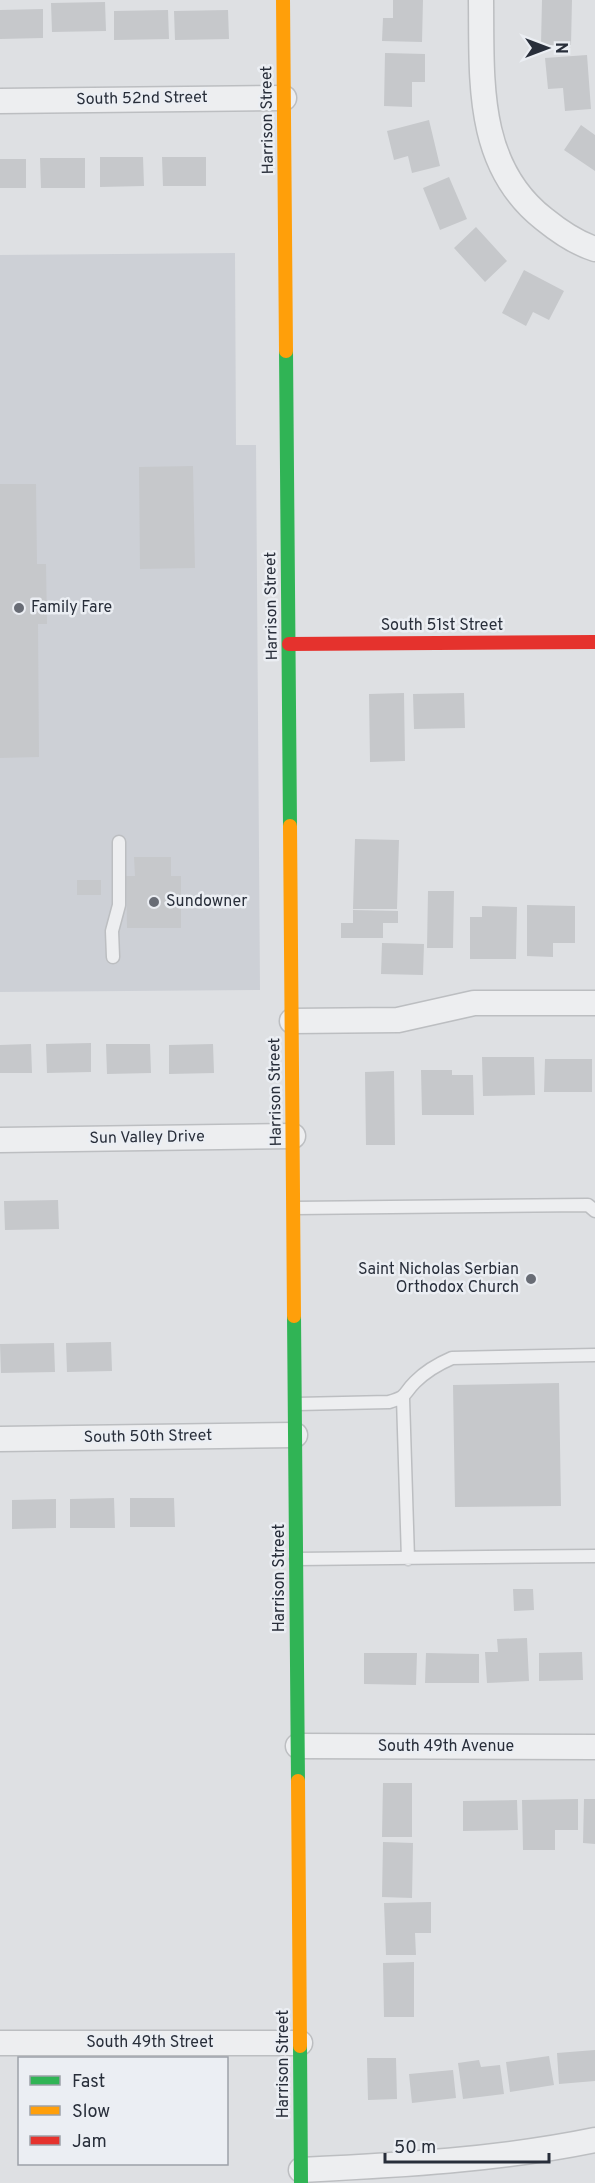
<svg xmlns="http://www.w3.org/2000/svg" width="595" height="2183" font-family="Overpass,sans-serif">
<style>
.built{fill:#cdd0d6}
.building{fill:#c6c8cb}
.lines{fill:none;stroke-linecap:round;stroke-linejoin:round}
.lane-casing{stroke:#bcbec1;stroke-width:15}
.street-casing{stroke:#bcbec1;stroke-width:27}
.lane{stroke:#edeef0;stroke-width:12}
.street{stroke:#edeef0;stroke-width:24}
.fast{stroke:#30b455;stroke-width:14}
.slow{stroke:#ff9f0a;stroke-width:14}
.jam{stroke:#e5322d;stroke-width:14}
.poi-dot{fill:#686c75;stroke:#ebeef3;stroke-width:2}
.labels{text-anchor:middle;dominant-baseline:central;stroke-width:5;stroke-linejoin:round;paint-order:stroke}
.street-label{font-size:16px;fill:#282e3a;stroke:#ebeef3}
.poi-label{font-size:16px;fill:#282e3a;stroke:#ebeef3;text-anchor:start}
</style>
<rect width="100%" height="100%" fill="#dee0e3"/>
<path class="built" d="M 235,253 L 236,445 L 256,445 L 260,990 L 0,992 L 0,255 Z"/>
<path class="building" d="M 393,0 L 423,0 L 422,42 L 382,41 L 383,18 L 393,18 Z
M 542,0 L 572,0 L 571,45 L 541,45 Z
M 105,2 L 106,31 L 52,32 L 51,3 Z
M 43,9 L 43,38 L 0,39 L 0,10 Z
M 168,10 L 169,39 L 114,40 L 114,11 Z
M 228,10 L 229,39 L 175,40 L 174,11 Z
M 385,53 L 425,54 L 425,82 L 412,82 L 412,107 L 384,106 Z
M 587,55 L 591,109 L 565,111 L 563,88 L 548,89 L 545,58 Z
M 429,120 L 440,166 L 412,173 L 408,156 L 394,160 L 387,131 Z
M 581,125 L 595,135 L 595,171 L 564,150 Z
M 100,157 L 143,157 L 144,186 L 100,187 Z
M 162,157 L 206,157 L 206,186 L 163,186 Z
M 40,158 L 85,158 L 85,188 L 41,188 Z
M 0,159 L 26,159 L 26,188 L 0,188 Z
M 449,177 L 467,219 L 440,230 L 423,188 Z
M 476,227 L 507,261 L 485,282 L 454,248 Z
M 524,270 L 564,291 L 549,320 L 533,312 L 526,326 L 502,313 Z
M 193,466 L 195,568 L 140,569 L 139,467 Z
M 0,484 L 36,484 L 37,564 L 46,564 L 47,624 L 38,624 L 39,757 L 0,758 Z
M 404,693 L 405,761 L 370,762 L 369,694 Z
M 464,693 L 465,728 L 414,729 L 413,694 Z
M 355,839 L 399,840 L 397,909 L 353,909 Z
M 134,857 L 171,857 L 171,876 L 181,876 L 181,928 L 127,928 L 126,876 L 135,876 Z
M 77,880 L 101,880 L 101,895 L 77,895 Z
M 428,891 L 454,891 L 453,948 L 427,948 Z
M 527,905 L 575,906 L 575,943 L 553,943 L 553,957 L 527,956 Z
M 482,906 L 517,907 L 516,959 L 470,959 L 470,917 L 482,917 Z
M 353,910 L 398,911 L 398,923 L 383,923 L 383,938 L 341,938 L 341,923 L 353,923 Z
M 382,943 L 424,944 L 423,975 L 381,974 Z
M 91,1043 L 91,1072 L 47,1073 L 46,1044 Z
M 31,1044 L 32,1073 L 0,1073 L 0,1045 Z
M 106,1044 L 150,1044 L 151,1073 L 107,1074 Z
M 213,1044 L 214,1073 L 169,1074 L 169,1045 Z
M 482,1057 L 534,1057 L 535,1095 L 483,1096 Z
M 545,1059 L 592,1059 L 592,1092 L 544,1092 Z
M 421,1070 L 452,1070 L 452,1075 L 473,1075 L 474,1115 L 422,1115 Z
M 394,1071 L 395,1145 L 366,1145 L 365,1072 Z
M 58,1200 L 59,1229 L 5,1230 L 4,1201 Z
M 111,1342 L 112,1371 L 67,1372 L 66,1343 Z
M 54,1343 L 55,1372 L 1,1373 L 0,1344 Z
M 559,1383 L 561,1506 L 455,1507 L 453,1385 Z
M 114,1498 L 115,1528 L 70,1528 L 70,1499 Z
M 130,1498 L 174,1498 L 175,1527 L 130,1527 Z
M 56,1499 L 56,1528 L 12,1529 L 12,1500 Z
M 513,1589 L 533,1589 L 534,1610 L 514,1611 Z
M 527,1638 L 529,1681 L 487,1683 L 485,1652 L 498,1652 L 497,1639 Z
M 582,1652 L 583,1680 L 539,1681 L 539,1653 Z
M 364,1653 L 417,1653 L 416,1685 L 364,1684 Z
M 426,1653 L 479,1654 L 479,1683 L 425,1683 Z
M 383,1783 L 412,1783 L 412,1837 L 382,1837 Z
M 578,1799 L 578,1830 L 555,1830 L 555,1850 L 523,1850 L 522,1800 Z
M 584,1799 L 595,1799 L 595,1844 L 583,1843 Z
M 517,1800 L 518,1830 L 463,1831 L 463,1801 Z
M 383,1842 L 413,1843 L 412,1898 L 382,1897 Z
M 431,1902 L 431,1933 L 415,1933 L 416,1955 L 386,1955 L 384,1903 Z
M 414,1962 L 414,2017 L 384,2017 L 383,1963 Z
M 595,2050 L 595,2081 L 559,2084 L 557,2053 Z
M 549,2056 L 554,2085 L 510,2092 L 506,2062 Z
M 367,2058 L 396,2058 L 397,2099 L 368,2100 Z
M 479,2060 L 481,2067 L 500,2065 L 504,2094 L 463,2099 L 458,2063 Z
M 453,2070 L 456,2098 L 412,2103 L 409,2074 Z"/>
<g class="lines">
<g class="lane-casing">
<path id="lane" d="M 113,957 L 112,931 L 119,905 L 119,842
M 295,1208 L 588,1205 L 595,1211
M 403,1398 L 408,1559
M 297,1404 L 389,1402 C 409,1396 402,1395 415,1382 C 426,1371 438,1364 452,1358 L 595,1355
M 296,1559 L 595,1556"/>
</g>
<g class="street-casing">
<path id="street" d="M 481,0 C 482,79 475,165 544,219 C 560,232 576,243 595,249
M 0,101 L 284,98
M 292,1021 L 398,1020 L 474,1003 L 595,1003
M 0,1140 L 293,1136
M 0,1439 L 295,1435
M 298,1746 L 595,1747
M 0,2043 L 300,2043
M 301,2170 C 400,2165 498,2160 595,2140"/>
</g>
<use href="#lane" class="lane"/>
<use href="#street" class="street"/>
<path class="fast" d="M 286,351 L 290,826
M 294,1316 L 298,1781
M 300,2046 L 301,2183"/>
<path class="slow" d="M 283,0 L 286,351
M 290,826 L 294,1316
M 298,1781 L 300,2046"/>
<path class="jam" d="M 289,644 L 595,642"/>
</g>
<g class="poi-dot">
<circle cx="19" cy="608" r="6"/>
<circle cx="154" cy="902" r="6"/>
<circle cx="531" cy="1279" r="6"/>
</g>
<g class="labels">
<g class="street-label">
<text transform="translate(142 99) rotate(-1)">South 52nd Street</text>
<text transform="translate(268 120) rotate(-91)">Harrison Street</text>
<text transform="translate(272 606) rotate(-91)">Harrison Street</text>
<text x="442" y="626">South 51st Street</text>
<text transform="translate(276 1092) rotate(-91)">Harrison Street</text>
<text transform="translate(147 1138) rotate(-1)">Sun Valley Drive</text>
<text transform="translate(148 1437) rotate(-1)">South 50th Street</text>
<text transform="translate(280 1578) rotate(-90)">Harrison Street</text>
<text x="446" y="1747">South 49th Avenue</text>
<text x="150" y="2043">South 49th Street</text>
<text transform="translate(284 2064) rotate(-90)">Harrison Street</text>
</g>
<g class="poi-label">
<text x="31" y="608">Family Fare</text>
<text x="166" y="902">Sundowner</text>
<text x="519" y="1270" text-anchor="end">Saint Nicholas Serbian<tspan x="519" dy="18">Orthodox Church</tspan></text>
</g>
</g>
<rect x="18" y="2057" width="210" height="108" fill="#ebeef3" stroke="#9da1a9" stroke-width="1.5"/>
<rect x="30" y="2076" width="30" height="9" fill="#30b455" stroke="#9da1a9" stroke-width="1.5"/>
<text x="72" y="2087" font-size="18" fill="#282e3a">Fast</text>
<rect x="30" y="2106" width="30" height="9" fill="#ff9f0a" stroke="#9da1a9" stroke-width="1.5"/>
<text x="72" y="2117" font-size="18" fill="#282e3a">Slow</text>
<rect x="30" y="2136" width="30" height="9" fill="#e5322d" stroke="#9da1a9" stroke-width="1.5"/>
<text x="72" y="2147" font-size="18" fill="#282e3a">Jam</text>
<g transform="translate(547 48) rotate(90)" stroke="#ebeef3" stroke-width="4.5" paint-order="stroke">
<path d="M0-4.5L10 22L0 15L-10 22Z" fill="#282e3a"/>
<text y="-9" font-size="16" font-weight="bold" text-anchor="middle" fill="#282e3a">N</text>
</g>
<path d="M385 2153v9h164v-9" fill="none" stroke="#282e3a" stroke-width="3"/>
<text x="394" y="2153" font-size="18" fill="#282e3a" stroke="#ebeef3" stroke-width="4.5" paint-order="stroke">50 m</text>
</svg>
